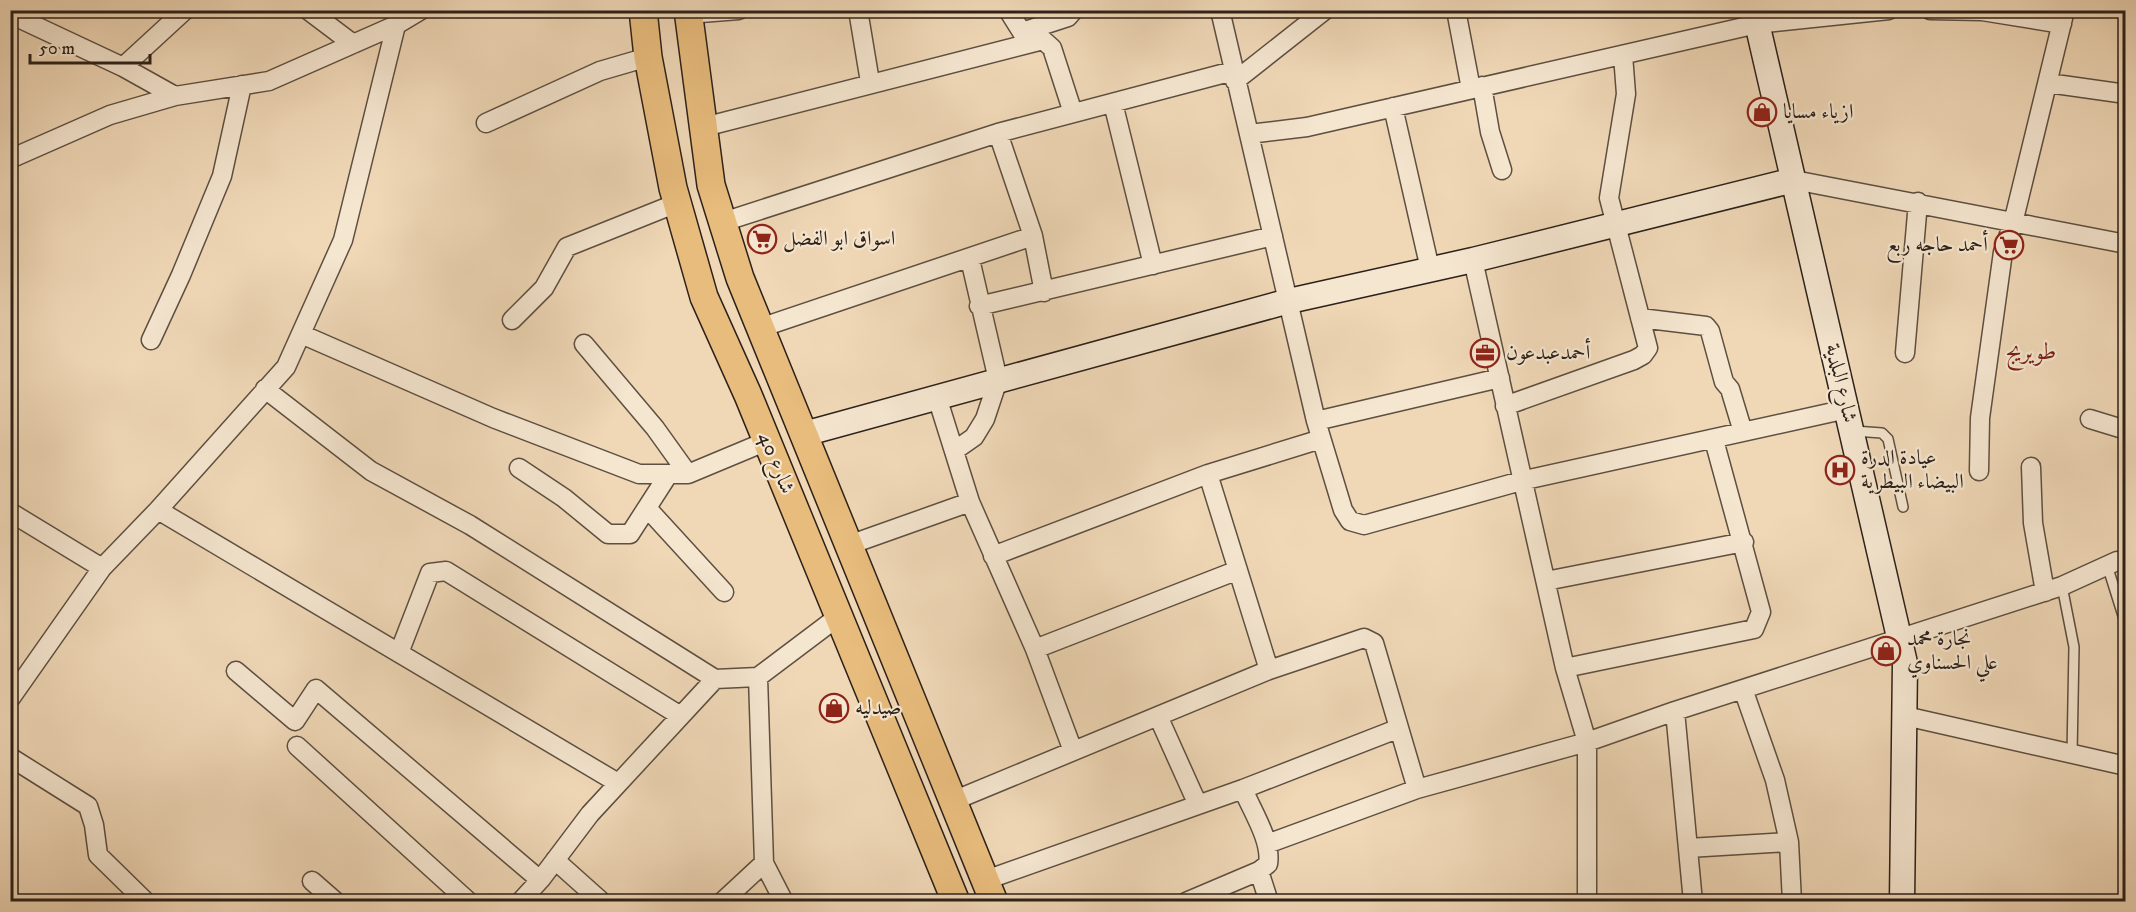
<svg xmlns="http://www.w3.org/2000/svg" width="2136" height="912" font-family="'IM FELL DW Pica',Amiri,serif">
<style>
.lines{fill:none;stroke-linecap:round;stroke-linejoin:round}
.lane-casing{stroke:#5d4f41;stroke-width:12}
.street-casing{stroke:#5d4f41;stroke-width:21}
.secondary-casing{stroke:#2c211a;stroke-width:27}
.primary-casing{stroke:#2c211a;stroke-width:30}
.lane{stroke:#f5e6d0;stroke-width:9}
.street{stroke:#f5e6d0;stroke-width:18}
.secondary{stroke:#f5e6d0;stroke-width:24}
.primary{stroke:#e8bc7c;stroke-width:27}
.labels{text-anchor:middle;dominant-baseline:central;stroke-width:4.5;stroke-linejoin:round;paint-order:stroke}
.poi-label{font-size:21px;fill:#2c211a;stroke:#f5e6d0;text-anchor:start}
.street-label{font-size:21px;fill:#2c211a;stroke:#f5e6d0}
.quarter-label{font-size:24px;fill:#7a1f14;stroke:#f5e6d0}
</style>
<rect width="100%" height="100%" fill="#f0d8b7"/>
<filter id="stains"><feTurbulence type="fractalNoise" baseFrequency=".00333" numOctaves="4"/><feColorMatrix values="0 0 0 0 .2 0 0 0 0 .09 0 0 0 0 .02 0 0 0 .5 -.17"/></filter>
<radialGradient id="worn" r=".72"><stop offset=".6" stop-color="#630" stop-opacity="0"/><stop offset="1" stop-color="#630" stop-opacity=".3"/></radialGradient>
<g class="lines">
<g class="lane-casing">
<path id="lane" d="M 1854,431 L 1882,433 L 1888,439 L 1903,507
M 2107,565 L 2124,619 L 2126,710
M 2062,586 L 2074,647 L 2072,754"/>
</g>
<g class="street-casing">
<path id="street" d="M 308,10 L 353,44
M 858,10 L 870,82
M 1008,10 L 1028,42
M 1220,10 L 1316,421 L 1343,510 L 1350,521 L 1364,525 L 1521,481 L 1847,409
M 1456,10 L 1471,89
M 1930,10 L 1982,11 L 2062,24
M 10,14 L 123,67 L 175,96
M 688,14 L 739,10
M 1022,32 L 1068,17 L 1074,10
M 123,67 L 185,10
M 1235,81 L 1325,10
M 2048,83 L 2126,94
M 1482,86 L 1490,132 L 1502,170
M 1113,103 L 1153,265
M 1393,107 L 1430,269
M 486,123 L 600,71 L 648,57
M 704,127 L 1043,40 L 1052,48 L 1073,113
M 998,133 L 1033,236 L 1044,292
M 1249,134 L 1307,127 L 1757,24 L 1889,10
M 10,159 L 110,115 L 175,96 L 269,81 L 396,25 L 421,10
M 1794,180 L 2126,244
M 723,222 L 998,133 L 1233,71
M 1473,260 L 1565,668 L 1587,742 L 1587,902
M 979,306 L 1273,236
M 1640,318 L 1706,326 L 1710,331 L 1724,382 L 1730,389 L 1743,432
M 512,320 L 544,288 L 567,247 L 677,203
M 760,328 L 1033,236
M 301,334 L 493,418 L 639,474 L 688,474 L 767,441
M 151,340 L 181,275 L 222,176 L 242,85
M 584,344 L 655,428 L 688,474
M 1905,353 L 1918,202
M 265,389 L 371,471 L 470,525 L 715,679
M 937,397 L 970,502 L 1035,649 L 1073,751
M 1505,406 L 1634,360 L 1643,355 L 1648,348 L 1609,198 L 1626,94 L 1623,55
M 2090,419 L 2126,430
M 1316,421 L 1500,378
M 954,451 L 974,437 L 985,419 L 998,380 L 970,259
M 2031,467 L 2033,523 L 2045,592
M 519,468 L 564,498 L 608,534 L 630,534 L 668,475
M 1979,471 L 1980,418 L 2003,252 L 2013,223 L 2065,10
M 1208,474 L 1269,670
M 647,508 L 724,592
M 158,510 L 618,783
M 10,512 L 102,568
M 849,545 L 970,502
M 993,556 L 1208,474 L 1321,439
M 1546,581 L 1744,542
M 1035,649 L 1238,570
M 399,653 L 430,573 L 446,571 L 679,715
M 1565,668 L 1754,629 L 1761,612 L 1714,440
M 236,671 L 295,721 L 316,689 L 540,880
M 1743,689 L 1775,780 L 1789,842 L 1792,902
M 10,699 L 102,568 L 158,510 L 286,367 L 343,240 L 396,25
M 1675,711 L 1693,902
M 1158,716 L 1198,805
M 1905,716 L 2126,766
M 297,746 L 469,902
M 10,757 L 88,806 L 94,825 L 98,855 L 146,902
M 953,801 L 1269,670 L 1364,638 L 1374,643 L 1417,789
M 1267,844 L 1417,789 L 1587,742 L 1675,711 L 2062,586 L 2117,561
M 1688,848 L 1789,842
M 555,860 L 602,902
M 764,863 L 784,902
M 1259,871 L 1269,902
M 986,880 L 1243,789 L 1397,729
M 312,881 L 336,902
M 520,902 L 541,879 L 590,814 L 715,679 L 758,677 L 839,616
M 722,902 L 764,863 L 758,677
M 1186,902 L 1259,871 L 1268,864 C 1272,841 1252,811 1243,789"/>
</g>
<g class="secondary-casing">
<path id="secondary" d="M 1754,10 L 1905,663 L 1902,902
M 804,434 L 1289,301 L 1473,260 L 1794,180"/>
</g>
<g class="primary-casing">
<path id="primary" d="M 643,10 L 648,57 L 673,188 L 704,297 L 748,395 L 956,902
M 688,10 L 711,185 L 740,278 L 994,902"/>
</g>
<use href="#lane" class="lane"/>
<use href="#street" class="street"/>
<use href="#secondary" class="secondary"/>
<use href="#primary" class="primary"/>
</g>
<defs>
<g id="shop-ring" transform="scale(1.5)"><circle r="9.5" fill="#f5e6d0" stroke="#8f2418" stroke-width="1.5"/><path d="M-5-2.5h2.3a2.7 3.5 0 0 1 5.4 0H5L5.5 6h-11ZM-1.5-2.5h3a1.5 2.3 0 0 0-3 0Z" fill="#8f2418"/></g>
<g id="supermarket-ring" transform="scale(1.5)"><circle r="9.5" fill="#f5e6d0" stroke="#8f2418" stroke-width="1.5"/><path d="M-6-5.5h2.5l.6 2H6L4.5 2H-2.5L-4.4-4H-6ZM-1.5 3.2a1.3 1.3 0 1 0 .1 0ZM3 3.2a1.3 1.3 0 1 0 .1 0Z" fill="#8f2418"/></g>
<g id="office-ring" transform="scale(1.5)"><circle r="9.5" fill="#f5e6d0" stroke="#8f2418" stroke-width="1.5"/><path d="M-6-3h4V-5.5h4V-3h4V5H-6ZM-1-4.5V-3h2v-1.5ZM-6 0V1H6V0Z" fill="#8f2418"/></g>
<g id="hospital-ring" transform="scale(1.5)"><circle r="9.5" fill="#f5e6d0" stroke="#8f2418" stroke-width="1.5"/><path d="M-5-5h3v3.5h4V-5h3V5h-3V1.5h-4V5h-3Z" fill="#8f2418"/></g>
</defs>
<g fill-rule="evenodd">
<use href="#shop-ring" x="1762" y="112"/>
<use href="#supermarket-ring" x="762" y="239"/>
<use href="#supermarket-ring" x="2009" y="245"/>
<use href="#office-ring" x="1485" y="353"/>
<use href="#hospital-ring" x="1840" y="470"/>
<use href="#shop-ring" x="1886" y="651"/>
<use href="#shop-ring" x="834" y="708"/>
</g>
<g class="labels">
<g class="poi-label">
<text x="1783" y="112">ازياء مسايا</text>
<text x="783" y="239">اسواق ابو الفضل</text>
<text x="1988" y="245" text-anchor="end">أحمد حاجه ربع</text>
<text x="1506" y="353">أحمدعبدعون</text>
<text x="1861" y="458">عيادة الدرة<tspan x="1861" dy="24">البيضاء البيطرية</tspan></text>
<text x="1907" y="639">نجارة محمد<tspan x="1907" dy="24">علي الحسناوي</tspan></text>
<text x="855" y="708">صيدليه</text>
</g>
<g class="street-label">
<text transform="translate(1841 383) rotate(77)">شارع البلدية</text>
<text transform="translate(776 463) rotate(68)">شارع 40</text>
</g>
<g class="quarter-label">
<text x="2031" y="352">طويريج</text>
</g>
</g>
<rect width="2136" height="912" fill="none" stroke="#f0d8b7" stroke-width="36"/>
<rect x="12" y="12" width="2112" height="888" fill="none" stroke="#2c211a" stroke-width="3"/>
<rect x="18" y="18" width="2100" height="876" fill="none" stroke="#2c211a" stroke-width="1.5"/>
<path d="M30 54v9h120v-9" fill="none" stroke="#2c211a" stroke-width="3"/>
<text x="39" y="54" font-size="18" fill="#2c211a" stroke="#f5e6d0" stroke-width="4.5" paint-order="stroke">50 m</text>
<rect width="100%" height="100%" filter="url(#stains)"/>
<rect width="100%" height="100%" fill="url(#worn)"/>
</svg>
